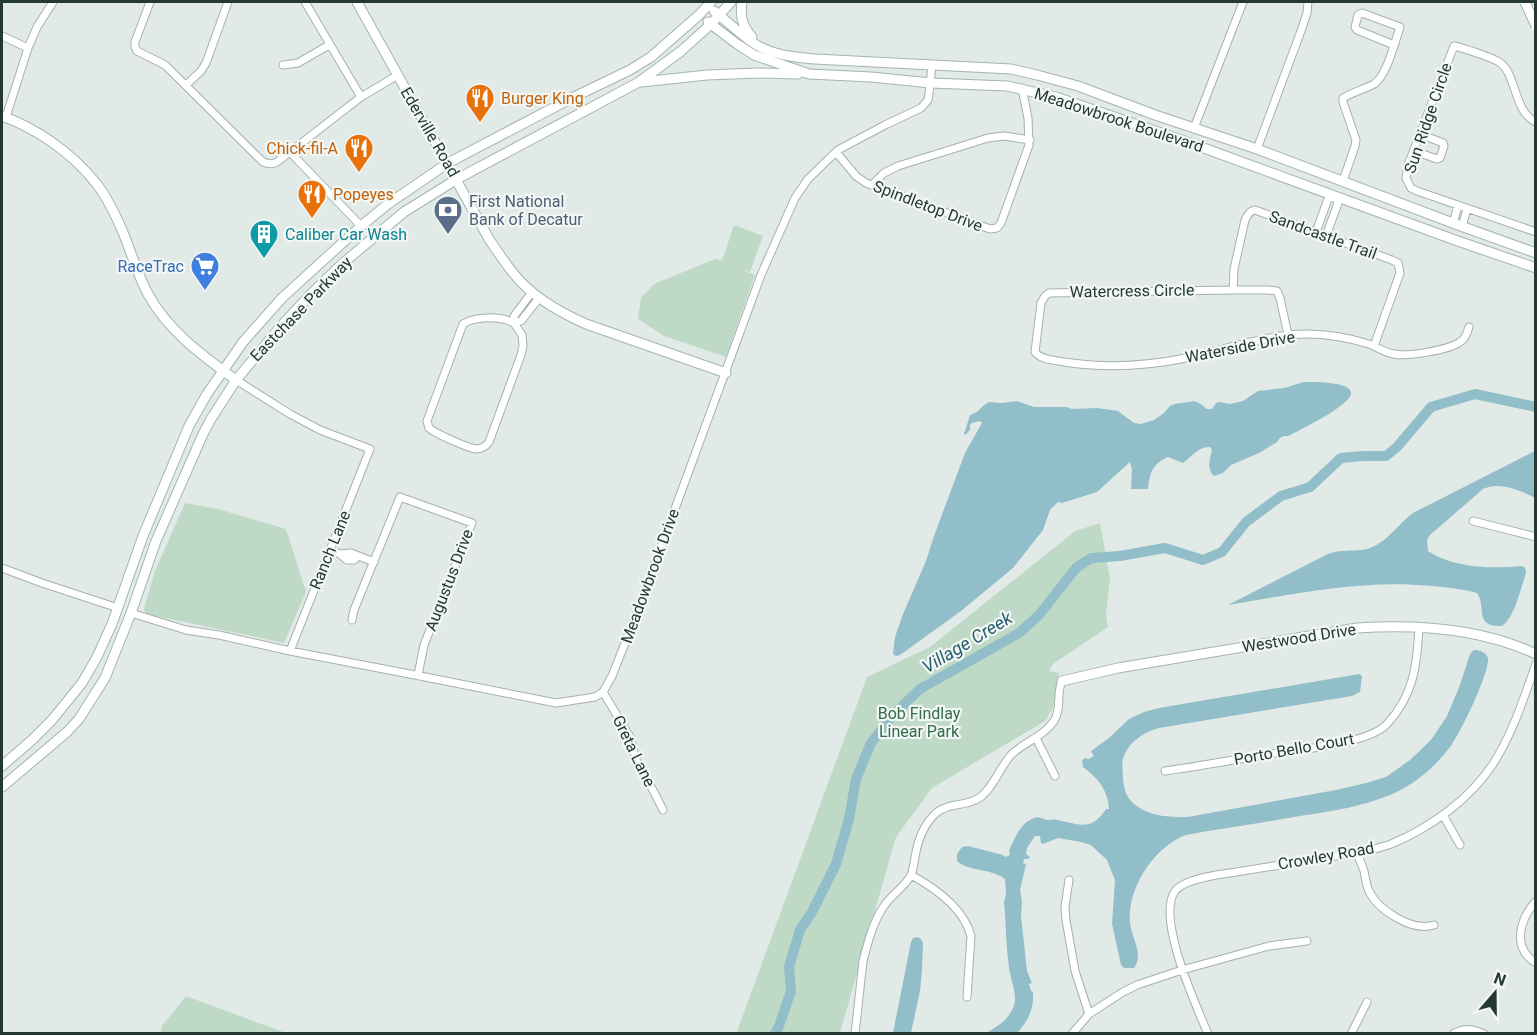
<svg xmlns="http://www.w3.org/2000/svg" width="1537" height="1035" font-family="Roboto,sans-serif">
<style>
.green{fill:#bed9c6}
.water{fill:#91bec9}
.lines{fill:none;stroke-linecap:round;stroke-linejoin:round}
.river{stroke:#91bec9;stroke-width:10}
.street-casing{stroke:#a5b1ae;stroke-width:9}
.secondary-casing{stroke:#a2b5af;stroke-width:11}
.street{stroke:#fff;stroke-width:7}
.secondary{stroke:#fff;stroke-width:9}
.secondary-bridge-casing{stroke:#a2b5af;stroke-width:11;stroke-linecap:butt}
.secondary-bridge{stroke:#fff;stroke-width:9}
.labels{text-anchor:middle;dominant-baseline:central;stroke-width:4.5;stroke-linejoin:round;paint-order:stroke}
.food-label{font-size:16px;fill:#c56008;stroke:#f2f7f5;text-anchor:start}
.street-label{font-size:16px;fill:#243934;stroke:#f2f7f5}
.service-label{font-size:16px;fill:#4e5e75;stroke:#f2f7f5;text-anchor:start}
.culture-label{font-size:16px;fill:#0d838f;stroke:#f2f7f5;text-anchor:start}
.shop-label{font-size:16px;fill:#366cbe;stroke:#f2f7f5;text-anchor:end}
.park-label{font-size:16px;fill:#346b4b;stroke:#f2f7f5}
.water-label{font-size:18px;font-style:italic;fill:#265f6d;stroke:#f2f7f5}
</style>
<rect width="100%" height="100%" fill="#e2eae7"/>
<path class="green" d="M 734,225 L 763,236 L 750,272 L 740,269 L 755,275 L 726,357 L 664,336 L 638,319 L 641,298 L 654,284 L 715,259 L 722,261 Z
M 185,503 L 218,509 L 286,529 L 306,592 L 284,643 L 146,614 L 144,609 L 155,571 Z
M 1100,523 L 1110,579 L 1106,615 L 1108,627 L 1053,664 L 1049,671 L 1059,673 L 1053,708 L 1045,721 L 932,788 L 896,837 L 840,1033 L 736,1034 L 867,677 L 930,647 L 1075,531 Z
M 186,996 L 286,1033 L 160,1033 L 162,1026 Z"/>
<path class="water" d="M 1304,382 C 1312,382 1353,381 1351,394 C 1349,406 1300,430 1288,436 L 1284,436 L 1280,438 L 1277,442 L 1259,453 L 1231,465 L 1223,473 L 1214,476 C 1206,469 1210,459 1212,450 L 1210,447 C 1199,446 1191,457 1183,463 L 1168,457 C 1152,464 1150,473 1148,489 L 1131,489 L 1132,469 L 1130,462 L 1097,492 L 1062,503 L 1058,502 L 1050,510 L 1043,530 L 1013,568 L 961,611 L 900,655 L 896,656 L 893,654 L 895,637 L 903,614 L 926,561 L 934,536 L 965,453 L 982,423 L 980,421 L 972,423 L 970,425 L 970,430 L 965,435 L 964,434 L 970,415 L 977,412 L 983,406 L 989,402 L 1002,403 L 1017,401 L 1034,407 L 1066,407 L 1072,409 L 1097,408 L 1118,411 L 1134,423 L 1141,424 L 1154,420 L 1164,413 L 1170,406 L 1175,404 L 1194,401 L 1199,403 L 1207,409 L 1212,409 L 1216,403 L 1220,402 L 1230,404 L 1243,401 L 1258,391 L 1284,388 Z
M 1535,451 L 1535,498 C 1520,490 1499,481 1483,489 L 1430,535 L 1427,540 L 1428,551 C 1453,568 1493,569 1522,566 L 1525,568 L 1526,572 L 1525,576 C 1520,591 1514,618 1502,626 C 1473,627 1487,607 1477,593 C 1462,589 1447,587 1431,586 C 1363,579 1295,594 1228,605 L 1320,558 C 1327,554 1334,551 1343,551 C 1351,550 1359,551 1367,549 C 1387,543 1397,525 1413,513 Z
M 1474,650 C 1480,650 1487,652 1488,659 C 1489,674 1460,734 1450,747 C 1435,767 1413,786 1390,795 C 1363,806 1334,811 1306,815 C 1271,821 1236,827 1202,832 C 1194,834 1186,834 1179,838 C 1150,853 1127,891 1130,923 C 1132,939 1144,954 1134,968 L 1124,968 L 1121,965 L 1112,924 L 1115,880 L 1107,860 L 1091,845 L 1081,842 L 1058,838 L 1043,844 L 1041,843 L 1040,836 L 1035,836 L 1027,848 L 1026,854 L 1030,857 L 1028,859 L 1024,859 L 1023,863 L 1026,864 L 1020,890 L 1022,901 L 1021,916 L 1027,971 L 1032,983 L 1029,984 L 1031,991 L 1033,992 C 1034,1009 1029,1020 1017,1033 L 986,1033 C 997,1027 1008,1020 1013,1008 C 1019,996 1010,980 1009,967 C 1006,946 1006,924 1004,902 L 1006,894 L 1005,879 C 991,868 969,872 957,861 L 957,854 L 962,847 L 968,846 L 1003,855 L 1005,857 L 1010,855 L 1009,851 C 1014,839 1021,822 1034,818 C 1039,816 1042,819 1047,820 C 1050,820 1054,819 1057,820 C 1079,824 1091,832 1106,809 L 1109,809 C 1108,790 1098,778 1083,767 L 1082,761 L 1084,758 L 1089,759 L 1094,756 L 1091,751 L 1109,738 L 1129,719 L 1144,712 L 1159,708 L 1359,674 L 1362,676 L 1360,692 L 1352,696 L 1159,728 C 1144,732 1130,741 1124,756 C 1121,762 1123,772 1123,779 C 1124,789 1126,797 1134,804 C 1150,817 1169,817 1188,817 L 1336,790 L 1366,783 L 1386,777 L 1410,760 L 1431,740 L 1447,716 L 1460,685 L 1470,654 Z
M 918,937 L 921,939 L 923,943 L 922,970 L 920,991 L 911,1033 L 893,1033 L 911,942 L 913,938 Z"/>
<g class="lines">
<path class="river" d="M 775,1034 L 779,1026 L 791,991 L 789,967 L 800,930 L 812,912 L 836,864 L 849,819 L 856,779 L 871,743 L 894,714 L 920,689 L 1019,633 L 1039,615 L 1076,568 L 1091,558 L 1120,556 L 1165,548 L 1203,560 L 1222,552 L 1246,522 L 1281,496 L 1310,487 L 1341,458 L 1363,456 L 1386,456 L 1397,447 L 1431,407 L 1475,394 L 1536,407"/>
<g class="street-casing">
<path id="street" d="M 150,2 L 135,42 L 135,47 L 137,51 L 165,65 L 263,162 C 268,164 272,165 277,162 L 361,97 L 398,75
M 305,2 L 361,97
M 2,36 L 28,48
M 283,65 L 298,63 L 329,45
M 186,85 L 201,71 L 206,63 L 228,2
M 572,98 L 585,112
M 6,117 L 28,48 L 37,27 L 53,2
M 1536,122 C 1513,112 1517,73 1499,62 C 1491,57 1463,48 1454,46 L 1408,165 L 1406,178 L 1411,188 L 1417,191 L 1536,232
M 1194,128 L 1243,2
M 1257,149 L 1301,31 L 1307,13 L 1308,2
M 289,151 L 361,226
M 1414,151 L 1437,159 L 1440,158 L 1444,146 L 1443,143 L 1420,134
M 836,152 L 856,176 L 866,183 L 990,229 L 997,228 L 1001,223 L 1029,145 L 1028,118 L 1022,88
M 1343,181 L 1355,146 L 1356,140 L 1343,102 L 1343,98 C 1353,92 1365,89 1374,84 C 1387,76 1395,41 1400,27 L 1362,13 L 1358,15 L 1355,27 L 1357,30 L 1394,45
M 872,185 L 884,173 L 898,166 L 988,138 L 1004,136 L 1030,140
M 1458,206 L 1454,220 L 1458,225 L 1463,223 L 1467,209
M 1316,232 L 1328,199 L 1335,196 L 1338,203 L 1326,236
M 1233,290 L 1234,269 L 1245,220 C 1248,215 1249,211 1255,210 L 1392,260 L 1398,263 L 1400,273 L 1374,346
M 514,323 C 501,316 475,316 463,324 L 427,421 L 429,428 C 436,434 468,448 476,449 C 482,449 486,446 489,442 L 521,355 L 523,346 L 522,335 L 514,323 L 514,316 L 532,292
M 514,323 L 521,321 L 539,298
M 1288,335 L 1280,298 L 1277,291 L 1267,290 L 1233,290 L 1049,293 L 1045,296 L 1041,303 L 1035,352 C 1041,360 1054,360 1064,362 C 1103,368 1147,366 1186,358 C 1220,351 1253,339 1288,335 C 1315,332 1343,336 1369,344 C 1377,347 1385,353 1394,354 C 1407,357 1449,350 1460,342 C 1466,339 1467,332 1469,327
M 236,380 L 290,414 L 320,430 L 370,449 L 290,651
M 1473,521 L 1536,537
M 330,550 L 340,554 L 347,560 L 354,560 L 358,556
M 340,554 L 351,553 L 374,562
M 2,568 L 42,583 L 118,608
M 131,613 L 186,630 L 219,635 L 290,651 L 415,675 L 556,703 L 595,697 L 603,692 L 612,676 L 633,623 L 761,275 L 795,198 L 808,179 L 838,150 L 885,125 L 921,108 L 928,100 L 929,94 L 932,65
M 352,620 L 354,610 L 400,497 L 472,523 L 424,645 L 418,675
M 603,692 L 630,737 L 637,763 L 654,792 L 663,810
M 1036,738 L 1055,776
M 1165,771 C 1200,766 1234,760 1269,754 C 1297,750 1369,744 1387,724 C 1414,695 1417,665 1419,627
M 1443,815 L 1460,845
M 1357,853 C 1359,859 1362,864 1364,871 C 1365,876 1366,883 1368,889 C 1377,910 1412,932 1434,925
M 911,875 C 935,888 964,909 971,936 L 967,997
M 1069,880 L 1065,907 L 1066,920 L 1075,971 L 1089,1014
M 1536,901 C 1520,919 1511,948 1536,963
M 855,1034 L 863,961 C 868,942 873,922 884,906 C 892,894 905,887 911,875 C 914,868 914,860 916,852 C 919,837 924,824 936,813 C 950,802 965,807 979,798 C 992,790 1000,767 1011,755 C 1024,742 1043,737 1054,721 C 1062,708 1056,693 1062,681
M 1072,1034 L 1089,1014 L 1123,992 L 1137,985 L 1182,970 L 1269,946 L 1307,941
M 1208,1034 C 1196,1005 1156,918 1175,891 C 1184,879 1216,875 1230,873 C 1262,868 1293,863 1324,858 C 1346,854 1370,852 1391,844 C 1430,828 1470,799 1493,764 C 1513,733 1524,697 1536,664
M 1351,1034 L 1367,1002
M 1453,1034 C 1465,1027 1472,1029 1484,1034"/>
</g>
<g class="secondary-casing">
<path id="secondary" d="M 357,2 L 489,239 C 497,251 505,263 514,274 C 532,297 559,312 586,324 L 726,373
M 742,2 C 740,16 742,26 752,37
M 714,11 C 728,22 740,34 755,44 C 772,55 794,57 815,59 L 1011,69 L 1037,75 L 1078,86 L 1155,115 L 1257,149 L 1458,225 L 1536,253
M 708,22 L 737,44 L 754,55 L 809,74 L 871,77 L 931,83 L 1007,86 L 1056,97 L 1190,143 L 1455,240 L 1536,268
M 642,82 L 707,75 L 757,73 L 798,74
M 2,116 C 36,128 72,153 95,182 C 106,195 115,214 122,230 C 131,251 137,274 148,294 C 168,331 203,356 236,380
M 1062,681 L 1118,668 L 1357,628 C 1416,624 1481,628 1536,654
M 2,766 L 32,740 L 52,720 L 82,683 L 97,657 L 112,624 L 143,536 L 189,426 L 207,394 L 243,342 L 282,298 L 361,226 L 388,204 L 448,163 L 572,98 L 630,70 L 651,57 L 699,15 L 711,2
M 2,787 L 67,732 L 79,719 L 105,678 L 131,613 L 156,541 L 203,434 L 211,419 L 236,380 L 282,325 L 310,295 L 342,264 L 404,212 L 457,179 L 639,82 L 680,52 L 710,25 L 731,2"/>
</g>
<use href="#street" class="street"/>
<use href="#secondary" class="secondary"/>
<g class="secondary-bridge-casing">
<path id="secondary-bridge" d="M 1525,2 L 1536,26"/>
</g>
<use href="#secondary-bridge" class="secondary-bridge"/>
</g>
<defs>
<g id="restaurant-pin" transform="scale(1.5)"><path d="M0 17L-7.5 6A9.5 9.5 0 1 1 7.5 6Z" fill="#e8710a" stroke="#f2f7f5"/><path d="M-5-6h1v4h1v-4h1v4h1v-4h1v5L-1.5 .5V6h-2V.5L-5-1ZM5-6V6H3V1.5H1.5Q1.5-4 5-6Z" fill="#fff"/></g>
<g id="bank-pin" transform="scale(1.5)"><path d="M0 17L-7.5 6A9.5 9.5 0 1 1 7.5 6Z" fill="#5c6f8a" stroke="#f2f7f5"/><path d="M-6-4H6V4H-6ZM0-2.3a2.3 2.3 0 1 0 0 4.6a2.3 2.3 0 1 0 0-4.6Z" fill="#fff"/></g>
<g id="building-pin" transform="scale(1.5)"><path d="M0 17L-7.5 6A9.5 9.5 0 1 1 7.5 6Z" fill="#0f9aa8" stroke="#f2f7f5"/><path d="M-4-6H4V6H1V3H-1V6H-4ZM-2.5-4.3h1.7v1.8h-1.7ZM.8-4.3h1.7v1.8H.8ZM-2.5-1h1.7V.8h-1.7ZM.8-1h1.7V.8H.8Z" fill="#fff"/></g>
<g id="supermarket-pin" transform="scale(1.5)"><path d="M0 17L-7.5 6A9.5 9.5 0 1 1 7.5 6Z" fill="#3f7fe0" stroke="#f2f7f5"/><path d="M-6-5.5h2.5l.6 2H6L4.5 2H-2.5L-4.4-4H-6ZM-1.5 3.2a1.3 1.3 0 1 0 .1 0ZM3 3.2a1.3 1.3 0 1 0 .1 0Z" fill="#fff"/></g>
</defs>
<g fill-rule="evenodd">
<use href="#restaurant-pin" x="480" y="98"/>
<use href="#restaurant-pin" x="359" y="148"/>
<use href="#restaurant-pin" x="312" y="194"/>
<use href="#bank-pin" x="448" y="210"/>
<use href="#building-pin" x="264" y="234"/>
<use href="#supermarket-pin" x="205" y="266"/>
</g>
<g class="labels">
<g class="food-label">
<text x="501" y="98">Burger King</text>
<text x="338" y="148" text-anchor="end">Chick-fil-A</text>
<text x="333" y="194">Popeyes</text>
</g>
<g class="street-label">
<text transform="translate(1428 118) rotate(-71)">Sun Ridge Circle</text>
<text transform="translate(1119 120) rotate(18)">Meadowbrook Boulevard</text>
<text transform="translate(430 132) rotate(60)">Ederville Road</text>
<text transform="translate(928 206) rotate(21)">Spindletop Drive</text>
<text transform="translate(1323 235) rotate(20)">Sandcastle Trail</text>
<text transform="translate(1132 291) rotate(-1)">Watercress Circle</text>
<text transform="translate(301 309) rotate(-46)">Eastchase Parkway</text>
<text transform="translate(1240 347) rotate(-11)">Waterside Drive</text>
<text transform="translate(330 550) rotate(-68)">Ranch Lane</text>
<text transform="translate(650 576) rotate(-70)">Meadowbrook Drive</text>
<text transform="translate(449 580) rotate(-69)">Augustus Drive</text>
<text transform="translate(1299 638) rotate(-9)">Westwood Drive</text>
<text transform="translate(1294 749) rotate(-10)">Porto Bello Court</text>
<text transform="translate(634 751) rotate(64)">Greta Lane</text>
<text transform="translate(1326 856) rotate(-10)">Crowley Road</text>
</g>
<g class="service-label">
<text x="469" y="201">First National<tspan x="469" dy="18">Bank of Decatur</tspan></text>
</g>
<g class="culture-label">
<text x="285" y="234">Caliber Car Wash</text>
</g>
<g class="shop-label">
<text x="184" y="266">RaceTrac</text>
</g>
<g class="park-label">
<text x="919" y="713">Bob Findlay<tspan x="919" dy="18">Linear Park</tspan></text>
</g>
<g class="water-label">
<text transform="translate(967 642) rotate(-31)">Village Creek</text>
</g>
</g>
<rect width="1537" height="1035" fill="none" stroke="#243934" stroke-width="6"/>
<g transform="translate(1495 993) rotate(20)" stroke="#f2f7f5" stroke-width="4.5" paint-order="stroke">
<path d="M0-4.5L10 22L0 15L-10 22Z" fill="#243934"/>
<text y="-9" font-size="16" font-weight="bold" text-anchor="middle" fill="#243934">N</text>
</g>
</svg>
